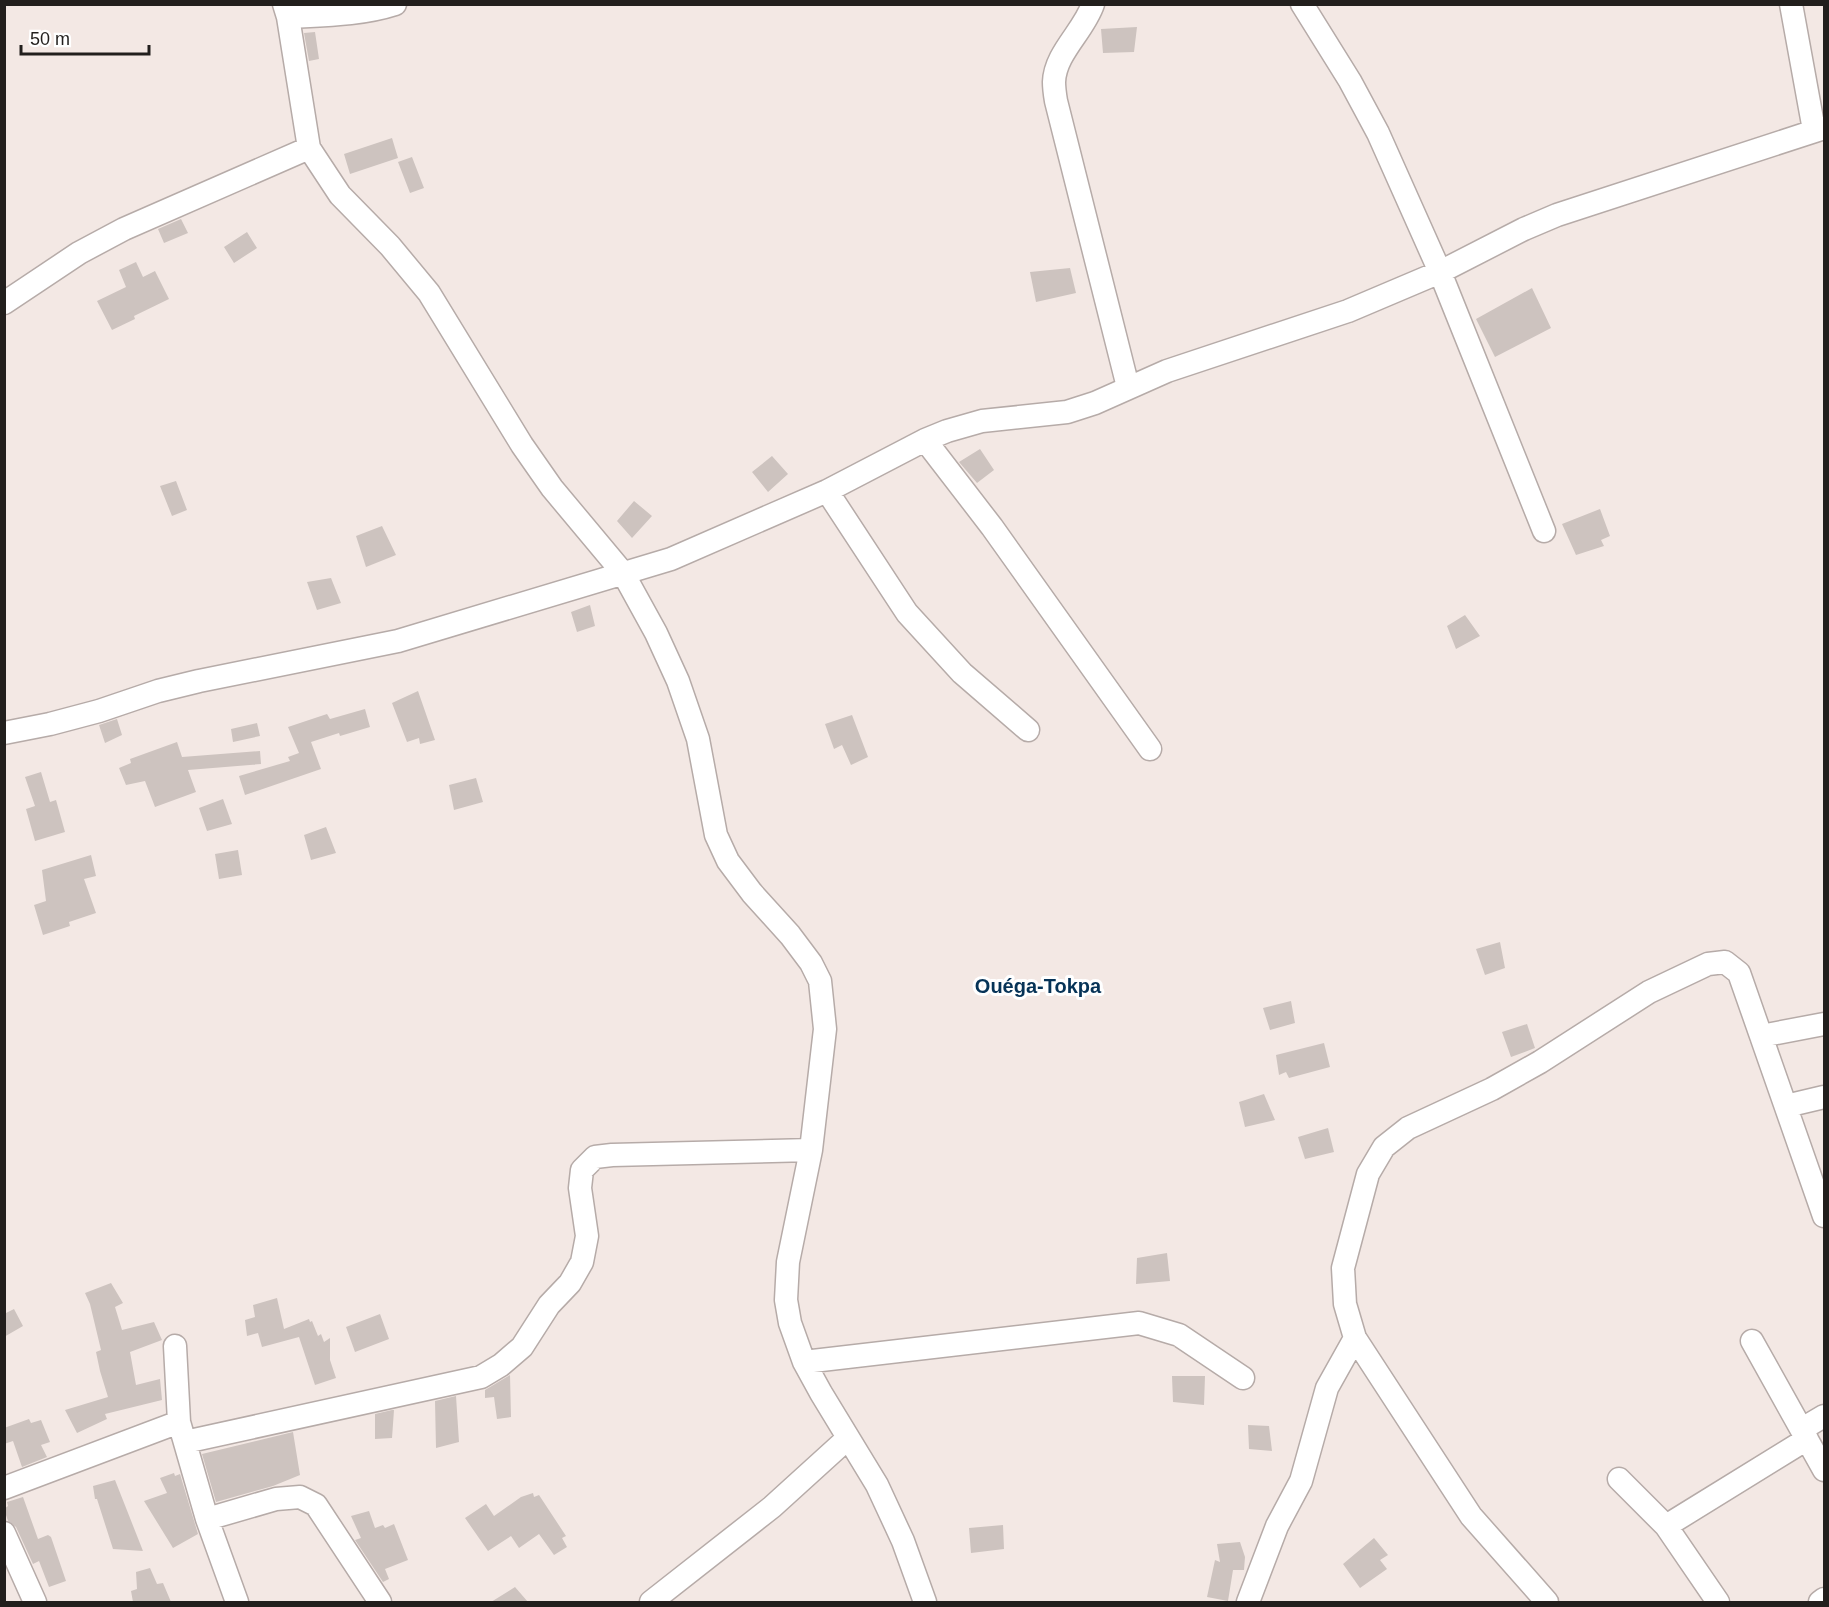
<svg xmlns="http://www.w3.org/2000/svg" width="1829" height="1607" font-family="Helvetica,sans-serif">
<style>
.building{fill:#cdc3bf}
.lines{fill:none;stroke-linecap:round;stroke-linejoin:round}
.minor-casing{stroke:#b6aba8;stroke-width:25}
.minor{stroke:#fff;stroke-width:22}
.labels{text-anchor:middle;dominant-baseline:central;stroke-width:6;stroke-linejoin:round;paint-order:stroke}
.quarter-label{font-size:20px;font-weight:bold;fill:#063357;stroke:#fff}
</style>
<rect width="100%" height="100%" fill="#f3e8e4"/>
<path class="building" d="M 1137,27 L 1134,52 L 1103,53 L 1101,29 Z
M 315,32 L 319,59 L 309,61 L 304,33 Z
M 392,138 L 398,158 L 350,174 L 344,154 Z
M 412,157 L 424,188 L 410,193 L 398,162 Z
M 181,219 L 188,233 L 164,243 L 158,229 Z
M 247,232 L 257,248 L 234,263 L 224,247 Z
M 136,262 L 143,277 L 155,271 L 169,299 L 134,316 L 135,319 L 112,330 L 97,301 L 126,287 L 119,270 Z
M 1070,268 L 1076,293 L 1036,302 L 1030,272 Z
M 1532,288 L 1551,328 L 1495,357 L 1476,319 Z
M 980,449 L 994,470 L 977,483 L 959,462 Z
M 772,456 L 788,474 L 768,492 L 752,472 Z
M 176,481 L 187,510 L 172,516 L 160,486 Z
M 634,501 L 652,516 L 632,538 L 617,521 Z
M 1600,509 L 1610,536 L 1601,540 L 1604,546 L 1576,555 L 1562,524 Z
M 382,526 L 396,555 L 366,567 L 356,536 Z
M 331,578 L 341,603 L 317,610 L 307,582 Z
M 590,605 L 595,626 L 577,632 L 571,612 Z
M 1465,615 L 1480,636 L 1456,649 L 1447,626 Z
M 418,691 L 435,740 L 420,744 L 419,738 L 407,742 L 392,703 Z
M 365,709 L 370,727 L 340,736 L 339,733 L 311,742 L 321,769 L 245,795 L 239,776 L 290,761 L 288,757 L 299,753 L 288,727 L 327,714 L 330,719 Z
M 852,715 L 868,757 L 851,765 L 842,745 L 834,749 L 825,724 Z
M 117,719 L 122,735 L 105,743 L 99,725 Z
M 257,723 L 260,736 L 233,742 L 231,729 Z
M 177,742 L 182,757 L 260,751 L 261,764 L 188,770 L 196,792 L 155,807 L 145,781 L 126,785 L 119,768 L 131,763 L 130,759 Z
M 41,772 L 50,802 L 56,800 L 65,832 L 35,841 L 26,809 L 35,806 L 25,777 Z
M 476,778 L 483,802 L 454,810 L 449,785 Z
M 223,799 L 232,824 L 207,831 L 199,808 Z
M 326,827 L 336,853 L 311,860 L 304,835 Z
M 238,850 L 242,875 L 219,879 L 215,854 Z
M 91,855 L 96,876 L 84,879 L 96,913 L 69,922 L 70,926 L 43,935 L 34,905 L 46,901 L 42,870 Z
M 1500,942 L 1505,968 L 1485,975 L 1476,949 Z
M 1291,1001 L 1295,1023 L 1270,1030 L 1263,1008 Z
M 1527,1024 L 1535,1048 L 1511,1057 L 1502,1032 Z
M 1324,1043 L 1330,1067 L 1289,1078 L 1286,1072 L 1279,1075 L 1276,1055 Z
M 1264,1094 L 1275,1120 L 1245,1127 L 1239,1102 Z
M 1328,1128 L 1334,1152 L 1305,1159 L 1298,1137 Z
M 1167,1253 L 1170,1281 L 1136,1284 L 1137,1258 Z
M 111,1283 L 123,1303 L 115,1307 L 122,1330 L 154,1322 L 162,1340 L 130,1352 L 136,1385 L 160,1379 L 162,1400 L 105,1414 L 107,1419 L 77,1433 L 65,1410 L 108,1397 L 100,1371 L 96,1352 L 101,1350 L 90,1304 L 85,1293 Z
M 277,1298 L 284,1329 L 309,1319 L 310,1322 L 312,1321 L 318,1336 L 321,1334 L 324,1342 L 330,1338 L 330,1360 L 336,1378 L 315,1385 L 299,1337 L 262,1347 L 258,1333 L 247,1336 L 245,1320 L 255,1317 L 253,1305 Z
M 14,1309 L 23,1326 L 4,1337 L 4,1314 Z
M 380,1314 L 389,1339 L 355,1352 L 346,1327 Z
M 510,1375 L 511,1417 L 497,1419 L 494,1397 L 485,1398 L 485,1390 Z
M 1172,1376 L 1205,1376 L 1204,1405 L 1173,1402 Z
M 456,1396 L 459,1442 L 436,1448 L 435,1401 Z
M 392,1410 L 394,1410 L 392,1438 L 375,1439 L 375,1414 Z
M 29,1419 L 31,1423 L 41,1420 L 50,1442 L 41,1445 L 47,1457 L 22,1467 L 13,1441 L 4,1444 L 4,1428 Z
M 1248,1425 L 1269,1426 L 1272,1451 L 1249,1449 Z
M 293,1432 L 300,1475 L 273,1486 L 216,1502 L 202,1454 Z
M 174,1473 L 175,1476 L 180,1474 L 198,1534 L 173,1548 L 144,1501 L 167,1493 L 160,1478 Z
M 115,1480 L 143,1551 L 113,1549 L 97,1499 L 95,1499 L 93,1486 Z
M 533,1493 L 534,1497 L 539,1495 L 566,1536 L 562,1538 L 567,1547 L 554,1555 L 539,1534 L 519,1548 L 511,1536 L 488,1551 L 465,1518 L 486,1504 L 494,1516 L 521,1497 Z
M 23,1497 L 38,1539 L 48,1535 L 51,1537 L 66,1581 L 49,1587 L 39,1561 L 33,1564 L 16,1527 L 8,1521 L 4,1509 L 8,1506 L 7,1502 Z
M 369,1511 L 375,1528 L 383,1525 L 385,1528 L 394,1524 L 408,1560 L 385,1569 L 389,1579 L 383,1582 L 355,1540 L 361,1538 L 351,1516 Z
M 1003,1525 L 1004,1549 L 971,1553 L 969,1528 Z
M 1374,1538 L 1388,1555 L 1380,1560 L 1387,1569 L 1360,1588 L 1343,1564 Z
M 1240,1542 L 1245,1557 L 1244,1570 L 1233,1570 L 1228,1601 L 1207,1597 L 1215,1560 L 1220,1562 L 1217,1544 Z
M 150,1568 L 157,1584 L 163,1583 L 171,1602 L 133,1602 L 131,1591 L 137,1589 L 136,1572 Z
M 515,1587 L 528,1602 L 491,1602 Z"/>
<g class="lines">
<g class="minor-casing">
<path id="minor" d="M 284,4 L 288,17 L 309,148 L 340,195 L 390,246 L 429,293 L 522,445 L 552,488 L 623,573 L 656,633 L 678,681 L 698,739 L 716,835 L 728,861 L 752,893 L 790,935 L 811,963 L 820,981 L 825,1029 L 811,1150 L 788,1262 L 786,1300 L 790,1323 L 804,1362 L 821,1393 L 877,1485 L 903,1541 L 925,1602
M 1093,4 C 1084,31 1055,53 1054,82 C 1054,88 1055,95 1056,101 L 1128,387
M 1302,4 L 1350,81 L 1378,133 L 1440,272 L 1544,531
M 1791,4 L 1814,130
M 288,17 C 324,15 361,15 395,4
M 4,303 L 79,253 L 124,229 L 309,148
M 925,440 L 992,527 L 1150,749
M 827,491 L 907,613 L 962,673 L 1028,730
M 4,733 L 50,724 L 99,711 L 158,691 L 199,681 L 398,641 L 671,559 L 827,491 L 925,440 L 947,431 L 982,421 L 1067,412 L 1095,403 L 1167,371 L 1348,311 L 1440,272 L 1524,229 L 1557,215 L 1824,128
M 1761,1036 L 1824,1024
M 1786,1106 L 1824,1097
M 1752,1341 L 1824,1470
M 175,1346 L 179,1422 L 207,1519 L 237,1602
M 804,1362 L 1139,1323 L 1179,1335 L 1243,1378
M 1802,1429 L 1824,1416
M 185,1442 L 481,1377 L 501,1365 L 522,1347 L 549,1305 L 570,1283 L 582,1262 L 587,1236 L 580,1188 L 582,1170 L 595,1157 L 612,1155 L 811,1150
M 1619,1479 L 1666,1526 L 1718,1602
M 4,1488 L 179,1422
M 207,1519 L 276,1499 L 300,1497 L 316,1505 L 380,1602
M 1666,1526 L 1807,1439
M 4,1533 L 35,1602
M 651,1602 L 772,1507 L 848,1438
M 1248,1602 L 1277,1526 L 1301,1481 L 1327,1388 L 1355,1338
M 1547,1602 L 1471,1516 L 1355,1338 L 1345,1304 L 1343,1268 L 1368,1174 L 1384,1147 L 1408,1128 L 1492,1089 L 1540,1062 L 1649,992 L 1708,964 L 1725,962 L 1739,973 L 1824,1216
M 1820,1602 L 1824,1599"/>
</g>
<use href="#minor" class="minor"/>
</g>
<g class="labels">
<g class="quarter-label">
<text x="1038" y="986">Ouéga-Tokpa</text>
</g>
</g>
<rect width="1829" height="1607" fill="none" stroke="#221f1d" stroke-width="12"/>
<path d="M21 45v9h128v-9" fill="none" stroke="#221f1d" stroke-width="3"/>
<text x="30" y="45" font-size="18" fill="#221f1d" stroke="#ffffff" stroke-width="4.5" paint-order="stroke">50 m</text>
</svg>
